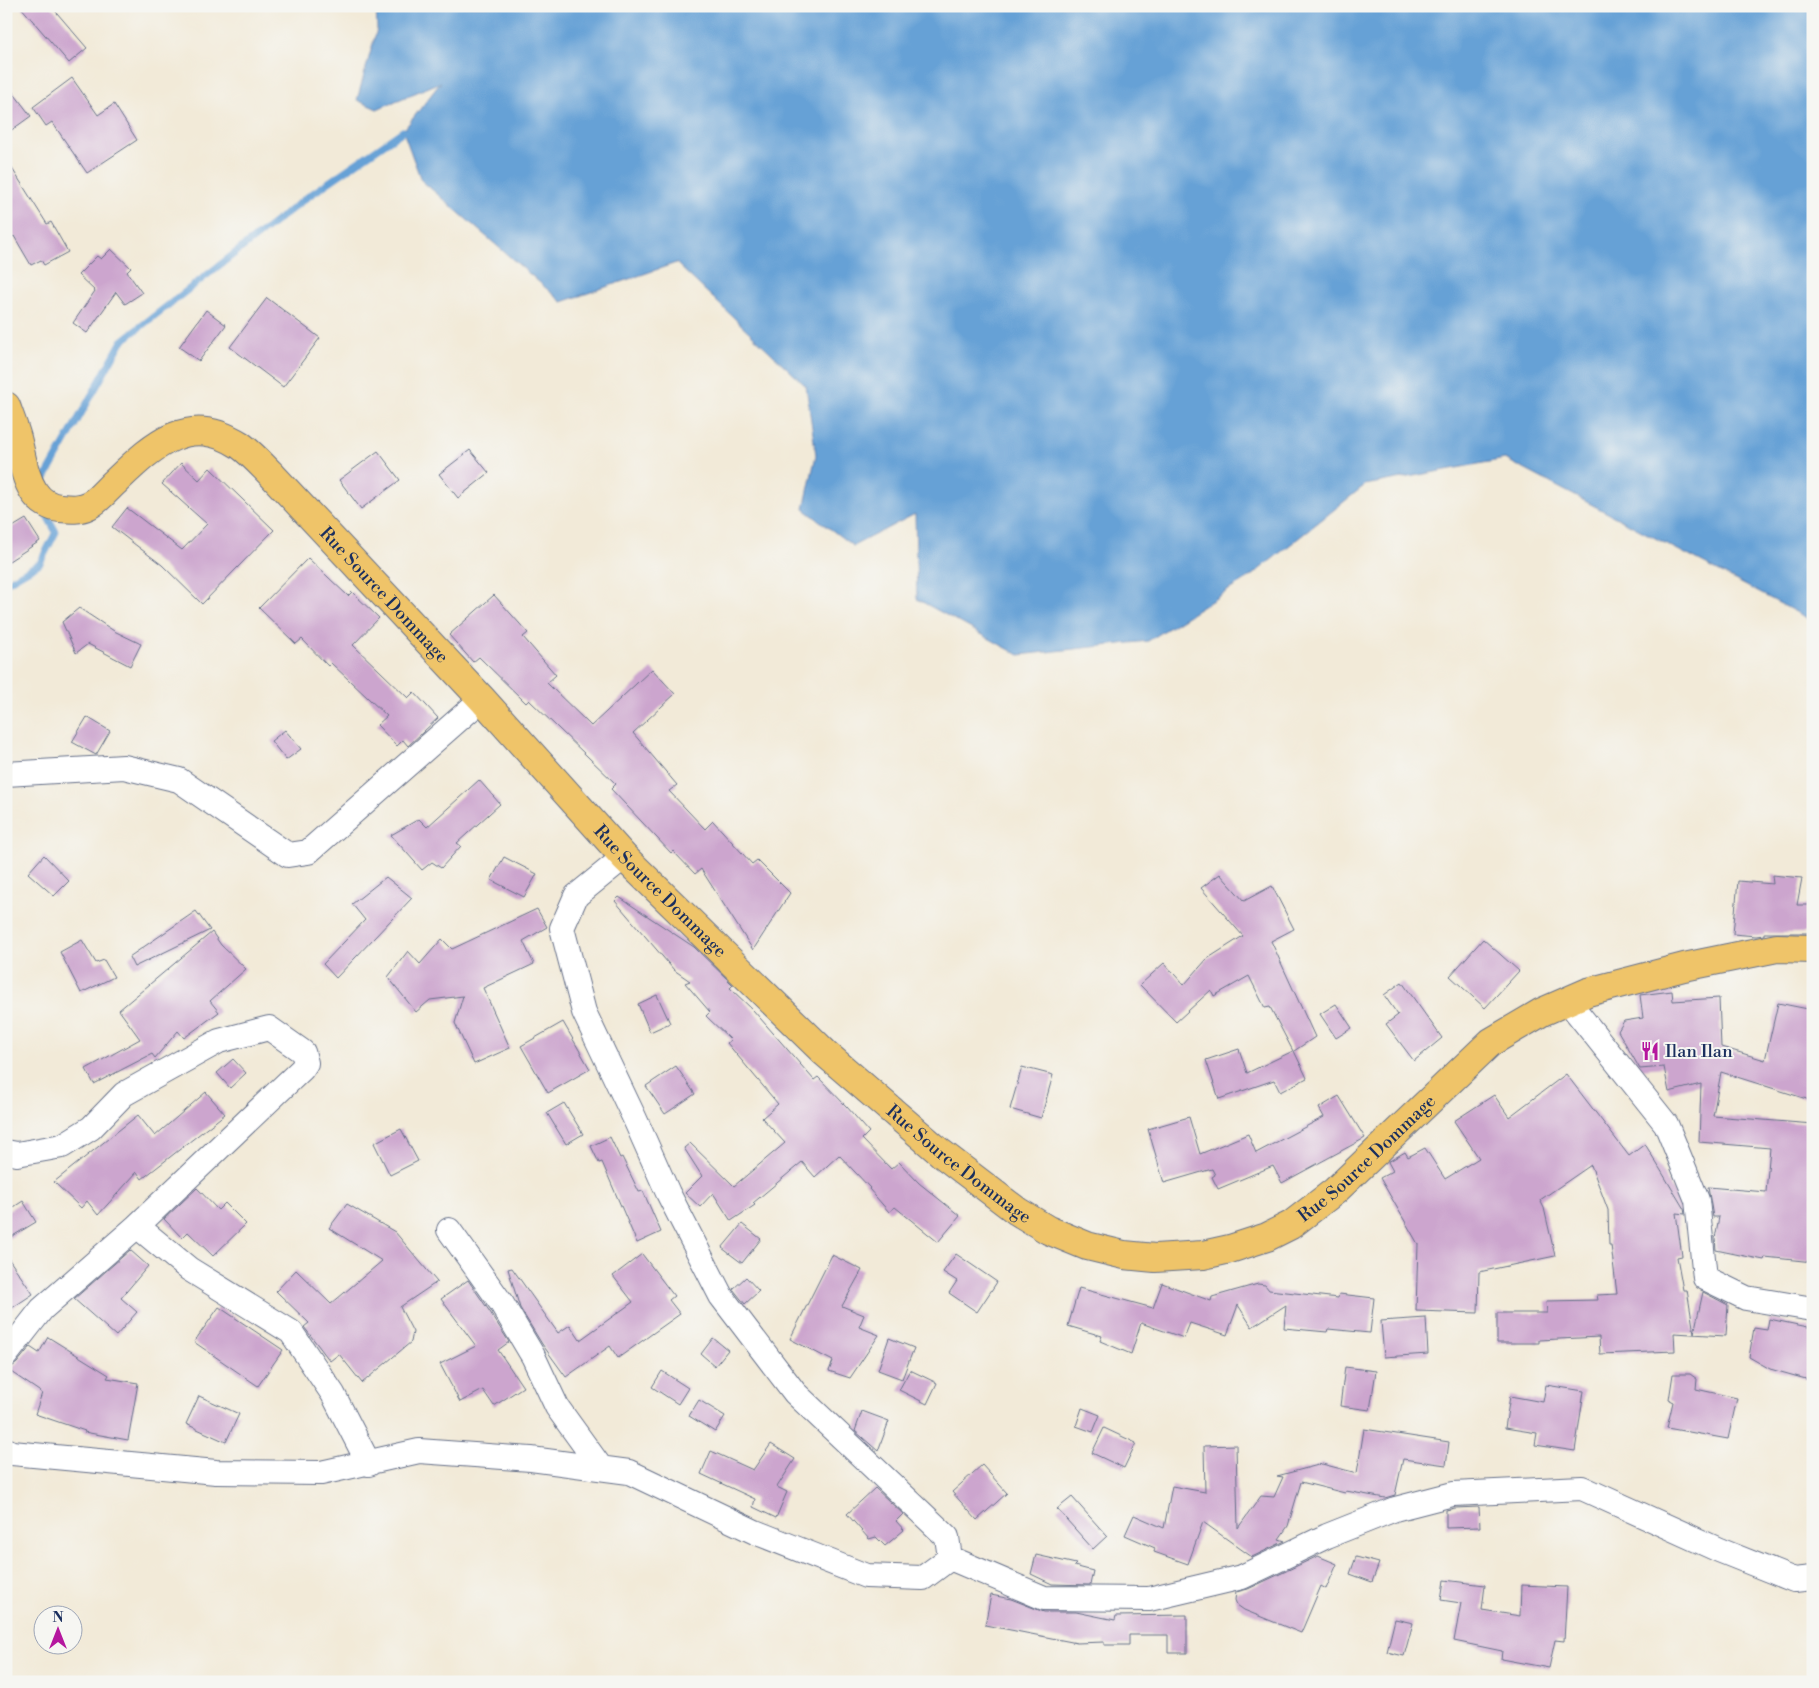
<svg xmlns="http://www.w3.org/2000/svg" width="1819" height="1688" font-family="'Libre Bodoni',serif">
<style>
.water{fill:#66a1d6;stroke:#40689a}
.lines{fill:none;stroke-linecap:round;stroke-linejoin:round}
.stream{stroke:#66a1d6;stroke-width:7}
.building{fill:#cca5ce}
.minor-casing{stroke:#667089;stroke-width:26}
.major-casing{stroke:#667089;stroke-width:30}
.minor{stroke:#fff;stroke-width:24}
.major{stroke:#efc469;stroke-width:28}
.labels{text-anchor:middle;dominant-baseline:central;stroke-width:4;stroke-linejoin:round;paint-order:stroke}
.street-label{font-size:18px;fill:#1b2f5e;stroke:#f6f6f2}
.poi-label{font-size:18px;fill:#1b2f5e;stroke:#f6f6f2;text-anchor:start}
</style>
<rect width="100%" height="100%" fill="#f6f6f2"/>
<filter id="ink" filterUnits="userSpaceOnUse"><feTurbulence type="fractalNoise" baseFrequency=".02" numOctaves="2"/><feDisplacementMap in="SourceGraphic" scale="10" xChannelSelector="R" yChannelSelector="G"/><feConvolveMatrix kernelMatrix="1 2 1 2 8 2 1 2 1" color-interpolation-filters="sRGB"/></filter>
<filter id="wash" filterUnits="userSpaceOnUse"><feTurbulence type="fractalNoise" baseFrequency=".0096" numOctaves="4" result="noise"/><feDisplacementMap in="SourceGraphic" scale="20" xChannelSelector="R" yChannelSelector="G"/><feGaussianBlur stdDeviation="1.12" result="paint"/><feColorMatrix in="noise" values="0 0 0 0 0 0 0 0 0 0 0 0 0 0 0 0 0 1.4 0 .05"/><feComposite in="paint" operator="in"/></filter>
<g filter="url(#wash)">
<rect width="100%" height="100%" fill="#f2ead8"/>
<path class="water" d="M 376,6 L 1813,6 L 1813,621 L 1505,459 L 1365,485 L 1251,576 L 1148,641 L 1019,655 L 917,599 L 915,514 L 853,546 L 804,509 L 816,455 L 806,386 L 676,263 L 562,302 L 421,180 L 403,131 L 441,82 L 377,109 L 357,100 L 377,29 Z"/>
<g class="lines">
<path class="stream" d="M 40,487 L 122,341 L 306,198 L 403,131
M 6,583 L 40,563 L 56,532 L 45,512"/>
</g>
<g id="blocks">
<path class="building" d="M 20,6 L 51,6 L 87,48 L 69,63 Z
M 72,78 L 98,115 L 114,104 L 137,140 L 87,173 L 52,122 L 46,126 L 33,107 Z
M 6,83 L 31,116 L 6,134 Z
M 6,159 L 47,224 L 51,222 L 68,252 L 44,265 L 41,260 L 31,265 L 14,236 L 6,241 Z
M 111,249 L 131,268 L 127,272 L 142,293 L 125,304 L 116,292 L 87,333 L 73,323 L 95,291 L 78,275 L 97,256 L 101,259 Z
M 267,298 L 320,338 L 283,387 L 230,347 Z
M 206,310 L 226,325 L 199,361 L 179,347 Z
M 470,450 L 489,473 L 458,498 L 439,474 Z
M 378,451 L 400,480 L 361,509 L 339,480 Z
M 181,463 L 199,480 L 210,468 L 274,530 L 202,604 L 162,565 L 112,527 L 127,508 L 182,550 L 207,524 L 162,484 Z
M 26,519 L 40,541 L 6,563 L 6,531 Z
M 308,558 L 348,596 L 352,592 L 379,618 L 353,645 L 408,698 L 414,692 L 438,718 L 408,746 L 403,740 L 397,746 L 377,725 L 387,716 L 331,663 L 328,666 L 302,639 L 296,644 L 259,608 Z
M 494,595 L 528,633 L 523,637 L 556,675 L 547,683 L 591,726 L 652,669 L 675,694 L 633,733 L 677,785 L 669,791 L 705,829 L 713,821 L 752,864 L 757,860 L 790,893 L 753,950 L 701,869 L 695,874 L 673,851 L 671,853 L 611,789 L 616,784 L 529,700 L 526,703 L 479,657 L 473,662 L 449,635 Z
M 79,608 L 114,631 L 141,644 L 130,666 L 88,644 L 76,653 L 62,622 Z
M 87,717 L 110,731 L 96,755 L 72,742 Z
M 285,730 L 301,749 L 286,760 L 271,741 Z
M 479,780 L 500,804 L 457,843 L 461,846 L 441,868 L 432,862 L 422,870 L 391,835 L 419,819 L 427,827 Z
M 44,855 L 69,881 L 54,896 L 28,873 Z
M 504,857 L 537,874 L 524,897 L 491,880 Z
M 1220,874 L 1244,901 L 1272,886 L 1294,929 L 1271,941 L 1315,1037 L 1294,1051 L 1307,1078 L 1280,1092 L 1274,1080 L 1219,1099 L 1206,1060 L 1239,1049 L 1247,1073 L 1293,1051 L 1270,1007 L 1265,1008 L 1249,976 L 1214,996 L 1211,990 L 1176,1022 L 1140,985 L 1164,963 L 1184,985 L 1207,959 L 1243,936 L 1201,888 Z
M 1772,875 L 1802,878 L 1797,905 L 1813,905 L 1813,933 L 1764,933 L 1764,935 L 1756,936 L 1733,934 L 1738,881 L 1773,884 Z
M 386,877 L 412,898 L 336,978 L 323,964 L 365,920 L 352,904 Z
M 619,897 L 694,947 L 728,980 L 733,985 L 730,988 L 753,1010 L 814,1080 L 818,1077 L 847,1107 L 869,1132 L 862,1139 L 891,1169 L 899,1162 L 919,1183 L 960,1216 L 938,1242 L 895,1207 L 889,1212 L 869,1189 L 870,1188 L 839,1155 L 815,1177 L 802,1162 L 753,1203 L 755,1205 L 731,1221 L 713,1193 L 700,1207 L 685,1193 L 702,1176 L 684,1148 L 690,1143 L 734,1186 L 785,1143 L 762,1118 L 778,1104 L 727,1043 L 731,1040 L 706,1016 L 710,1012 L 685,983 L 690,981 L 674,970 L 615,901 Z
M 537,909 L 547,927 L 523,941 L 534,964 L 483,988 L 510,1048 L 474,1064 L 455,1023 L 463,996 L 430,1000 L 416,1012 L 388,977 L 408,951 L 420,964 L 442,939 L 452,949 Z
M 196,911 L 210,930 L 134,967 L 129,957 Z
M 212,932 L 221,945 L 246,969 L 210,1001 L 219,1012 L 184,1038 L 178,1031 L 155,1058 L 152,1054 L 94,1084 L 86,1069 L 140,1039 L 119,1010 Z
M 1483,939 L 1519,971 L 1485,1008 L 1450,976 Z
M 82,940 L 96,963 L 104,960 L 114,977 L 81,993 L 60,952 Z
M 1402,982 L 1442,1038 L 1414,1061 L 1386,1024 L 1398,1015 L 1384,995 Z
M 1672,991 L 1673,1001 L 1719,998 L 1721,1047 L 1765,1060 L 1778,1003 L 1813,1010 L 1813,1101 L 1721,1072 L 1713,1116 L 1813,1124 L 1813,1262 L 1765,1257 L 1764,1260 L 1716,1250 L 1715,1238 L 1719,1217 L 1713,1217 L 1708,1187 L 1766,1192 L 1770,1148 L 1699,1142 L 1701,1084 L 1669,1092 L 1664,1067 L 1640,1069 L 1618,1031 L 1624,1021 L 1643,1018 L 1640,995 Z
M 657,995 L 670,1023 L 650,1032 L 638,1004 Z
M 1336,1004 L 1352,1028 L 1336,1038 L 1320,1014 Z
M 563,1022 L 590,1069 L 548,1093 L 521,1046 Z
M 233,1059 L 246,1073 L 230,1088 L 217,1073 Z
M 676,1066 L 695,1094 L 665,1114 L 646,1086 Z
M 1022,1067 L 1053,1075 L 1041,1118 L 1010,1109 Z
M 1566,1074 L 1629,1156 L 1645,1144 L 1684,1209 L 1685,1214 L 1676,1213 L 1682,1256 L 1677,1257 L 1683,1290 L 1687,1290 L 1694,1333 L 1703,1292 L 1728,1305 L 1726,1336 L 1674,1333 L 1675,1351 L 1600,1354 L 1599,1337 L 1539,1340 L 1539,1343 L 1497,1343 L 1497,1313 L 1547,1313 L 1546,1301 L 1598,1300 L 1597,1295 L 1617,1294 L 1611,1245 L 1609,1245 L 1608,1210 L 1591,1165 L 1540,1200 L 1544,1208 L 1555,1256 L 1479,1272 L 1478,1313 L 1416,1311 L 1418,1244 L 1380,1178 L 1393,1171 L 1388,1162 L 1405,1152 L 1408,1157 L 1425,1148 L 1445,1179 L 1479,1158 L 1454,1121 L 1494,1095 L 1509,1117 Z
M 206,1092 L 225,1114 L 142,1179 L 137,1172 L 98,1215 L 87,1201 L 81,1208 L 54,1182 L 138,1115 L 155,1136 Z
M 1339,1096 L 1365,1138 L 1282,1183 L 1273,1166 L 1218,1189 L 1212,1177 L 1215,1175 L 1212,1169 L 1164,1183 L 1148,1129 L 1189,1117 L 1200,1154 L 1248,1134 L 1256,1153 L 1324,1117 L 1319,1108 Z
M 564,1103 L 583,1134 L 566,1144 L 547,1113 Z
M 401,1129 L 418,1161 L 390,1175 L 374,1143 Z
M 610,1137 L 620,1158 L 622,1157 L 639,1192 L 643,1191 L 661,1232 L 637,1243 L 602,1162 L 599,1163 L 591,1146 Z
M 197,1188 L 218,1210 L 225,1203 L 246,1224 L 213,1256 L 188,1232 L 182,1238 L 164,1219 Z
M 23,1201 L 36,1222 L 6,1240 L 6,1212 Z
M 347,1204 L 395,1232 L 437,1282 L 400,1307 L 413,1332 L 411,1342 L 362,1383 L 339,1354 L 330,1361 L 304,1327 L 309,1323 L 276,1291 L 296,1270 L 331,1304 L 382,1261 L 329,1228 Z
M 742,1224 L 761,1239 L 742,1263 L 722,1248 Z
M 130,1250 L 148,1266 L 121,1298 L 137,1312 L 116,1336 L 74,1299 Z
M 642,1254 L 674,1296 L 669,1300 L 680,1314 L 618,1358 L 610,1346 L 566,1377 L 542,1344 L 520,1308 L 508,1269 L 512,1268 L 558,1333 L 570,1325 L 580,1340 L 633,1302 L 613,1276 Z
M 956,1254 L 997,1282 L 977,1312 L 949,1293 L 957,1281 L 943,1272 Z
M 6,1255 L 33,1294 L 6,1312 Z
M 832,1255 L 862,1270 L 842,1306 L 864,1315 L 859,1327 L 879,1335 L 850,1378 L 829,1371 L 833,1361 L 790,1339 Z
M 746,1277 L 759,1291 L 745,1304 L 733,1289 Z
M 468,1280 L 490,1312 L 509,1342 L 498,1350 L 523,1387 L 494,1406 L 483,1390 L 460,1402 L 440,1364 L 476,1346 L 441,1299 Z
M 1162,1283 L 1211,1301 L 1212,1297 L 1258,1284 L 1265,1285 L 1269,1290 L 1338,1298 L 1339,1294 L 1374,1298 L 1370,1333 L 1328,1329 L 1327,1332 L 1284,1328 L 1286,1305 L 1252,1327 L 1238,1305 L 1227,1335 L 1190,1323 L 1184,1338 L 1141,1323 L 1131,1354 L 1100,1341 L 1102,1336 L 1068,1326 L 1079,1288 L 1153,1308 Z
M 219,1307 L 283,1350 L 258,1386 L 194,1342 Z
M 1426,1318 L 1428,1354 L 1384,1357 L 1381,1321 Z
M 1769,1319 L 1813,1328 L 1813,1381 L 1770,1369 L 1749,1357 L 1754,1328 L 1767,1330 Z
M 48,1337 L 109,1375 L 107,1378 L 138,1383 L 128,1440 L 84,1432 L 85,1431 L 35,1414 L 42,1393 L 8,1370 L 17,1363 L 30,1347 L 39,1353 Z
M 713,1338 L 728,1350 L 715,1366 L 701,1354 Z
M 889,1338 L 914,1348 L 902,1379 L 878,1370 Z
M 1345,1367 L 1376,1371 L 1370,1410 L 1340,1406 Z
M 910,1370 L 937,1383 L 927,1404 L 899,1390 Z
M 662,1371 L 688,1388 L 678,1404 L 652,1387 Z
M 1673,1374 L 1690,1374 L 1697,1379 L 1696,1389 L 1737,1398 L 1728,1439 L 1667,1428 L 1673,1402 L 1669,1400 Z
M 1546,1385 L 1584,1391 L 1575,1451 L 1535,1445 L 1537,1433 L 1505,1428 L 1510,1396 L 1543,1402 Z
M 199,1396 L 239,1414 L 226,1442 L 186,1424 Z
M 699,1400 L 725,1416 L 715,1432 L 689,1416 Z
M 1082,1408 L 1100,1415 L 1093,1432 L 1076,1426 Z
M 862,1411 L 889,1421 L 878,1451 L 855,1431 Z
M 1104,1428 L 1136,1443 L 1124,1468 L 1092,1453 Z
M 1364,1429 L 1449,1442 L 1446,1465 L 1403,1459 L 1395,1495 L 1385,1498 L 1346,1491 L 1345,1493 L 1301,1482 L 1288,1526 L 1279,1539 L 1285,1541 L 1252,1557 L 1203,1522 L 1188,1564 L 1154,1552 L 1155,1548 L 1125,1535 L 1134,1515 L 1164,1528 L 1172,1486 L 1205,1492 L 1204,1446 L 1236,1445 L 1238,1528 L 1261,1496 L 1274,1497 L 1283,1477 L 1277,1476 L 1322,1464 L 1357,1473 Z
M 771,1444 L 795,1459 L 777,1487 L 787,1492 L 776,1518 L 753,1507 L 755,1499 L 701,1474 L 711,1451 L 753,1470 Z
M 982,1465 L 1007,1493 L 977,1520 L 952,1492 Z
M 875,1488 L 903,1514 L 896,1521 L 904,1530 L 885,1546 L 876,1537 L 869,1539 L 847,1514 Z
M 1072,1497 L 1107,1536 L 1093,1549 L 1057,1509 Z
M 1479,1507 L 1480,1527 L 1446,1528 L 1446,1510 L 1455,1508 Z
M 1036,1555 L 1076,1564 L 1074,1566 L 1093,1571 L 1090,1585 L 1052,1584 L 1031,1574 Z
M 1318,1556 L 1337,1564 L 1326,1589 L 1321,1586 L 1301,1633 L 1244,1610 L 1237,1605 L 1235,1600 L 1236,1592 L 1248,1589 Z
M 1356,1557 L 1379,1563 L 1372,1582 L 1350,1574 Z
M 1444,1580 L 1485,1585 L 1482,1610 L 1520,1616 L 1521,1585 L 1567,1587 L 1564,1641 L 1555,1640 L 1549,1668 L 1501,1659 L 1502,1651 L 1454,1641 L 1461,1603 L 1441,1600 Z
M 991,1595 L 1011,1599 L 1044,1612 L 1076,1612 L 1115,1620 L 1116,1616 L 1187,1615 L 1187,1653 L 1168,1653 L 1168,1635 L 1129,1635 L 1129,1645 L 1104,1645 L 1104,1642 L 1077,1643 L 985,1625 Z
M 1395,1619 L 1413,1623 L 1404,1656 L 1387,1652 Z"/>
</g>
</g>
<g filter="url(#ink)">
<use href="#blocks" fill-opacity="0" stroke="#667089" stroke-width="1"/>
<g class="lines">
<g class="minor-casing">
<path id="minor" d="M 6,774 L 124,767 L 179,780 L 288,855 L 308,852 L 482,699
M 624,857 L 576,896 L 562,928 L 584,1012 L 634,1117 L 668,1193 L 721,1296 L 795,1393 L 947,1537 L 950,1558 L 1044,1598 L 1149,1599 L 1242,1577 L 1327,1536 L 1395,1509 L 1453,1494 L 1582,1488 L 1719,1550 L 1794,1580 L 1813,1578
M 1567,1000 L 1666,1124 L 1697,1200 L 1705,1278 L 1746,1298 L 1813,1309
M 6,1152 L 17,1154 L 62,1146 L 91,1128 L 124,1094 L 219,1041 L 269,1028 L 303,1052 L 306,1063 L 302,1069 L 137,1226
M 449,1230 L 502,1304 L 533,1356 L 557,1407 L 601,1468
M 6,1355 L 42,1309 L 137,1226 L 189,1269 L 291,1332 L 333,1394 L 369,1464
M 6,1450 L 12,1453 L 216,1472 L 321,1473 L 419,1451 L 531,1459 L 629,1472 L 755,1532 L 866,1576 L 923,1578 L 950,1558"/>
</g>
<g class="major-casing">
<g id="major">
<path id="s1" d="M 6,406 C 10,417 14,427 17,438 C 22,457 24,476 34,492 C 40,501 50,507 60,508 C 70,509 79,510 89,505 C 99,500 107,489 115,482 C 152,447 187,411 240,445 C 251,453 261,464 271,474 L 482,699 L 624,857 L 825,1053 L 941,1153 L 1017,1211 L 1048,1230 L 1087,1246 L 1124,1255 L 1155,1258 L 1203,1255 L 1230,1249 L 1267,1237 L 1291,1225 L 1335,1191 L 1491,1042 L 1542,1012 L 1588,992 L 1684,967 L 1777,948 L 1813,949"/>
</g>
</g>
<use href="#minor" class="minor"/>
<use href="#major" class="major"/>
</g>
</g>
<defs>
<g id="restaurant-bare" transform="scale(1.5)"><path d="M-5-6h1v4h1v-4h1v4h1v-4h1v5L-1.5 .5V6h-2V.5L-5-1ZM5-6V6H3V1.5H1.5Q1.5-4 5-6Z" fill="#b5179e" stroke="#f6f6f2" stroke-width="2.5" paint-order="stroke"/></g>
</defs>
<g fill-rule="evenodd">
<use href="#restaurant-bare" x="1650" y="1051"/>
</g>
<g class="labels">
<g class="street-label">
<text stroke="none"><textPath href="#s1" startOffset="539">Rue Source Dommage</textPath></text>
<text stroke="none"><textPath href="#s1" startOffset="944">Rue Source Dommage</textPath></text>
<text stroke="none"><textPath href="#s1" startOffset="1814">Rue Source Dommage</textPath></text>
<text stroke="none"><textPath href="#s1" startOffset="1349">Rue Source Dommage</textPath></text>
</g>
<g class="poi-label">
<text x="1665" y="1051">Ilan Ilan</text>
</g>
</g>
<rect width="1819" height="1688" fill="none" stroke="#f6f6f2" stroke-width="25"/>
<g transform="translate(58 1630)"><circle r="24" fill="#f6f6f2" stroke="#9ea6b7"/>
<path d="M0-4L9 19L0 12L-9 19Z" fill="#b5179e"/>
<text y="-8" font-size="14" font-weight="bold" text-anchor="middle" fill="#1b2f5e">N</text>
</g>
</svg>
